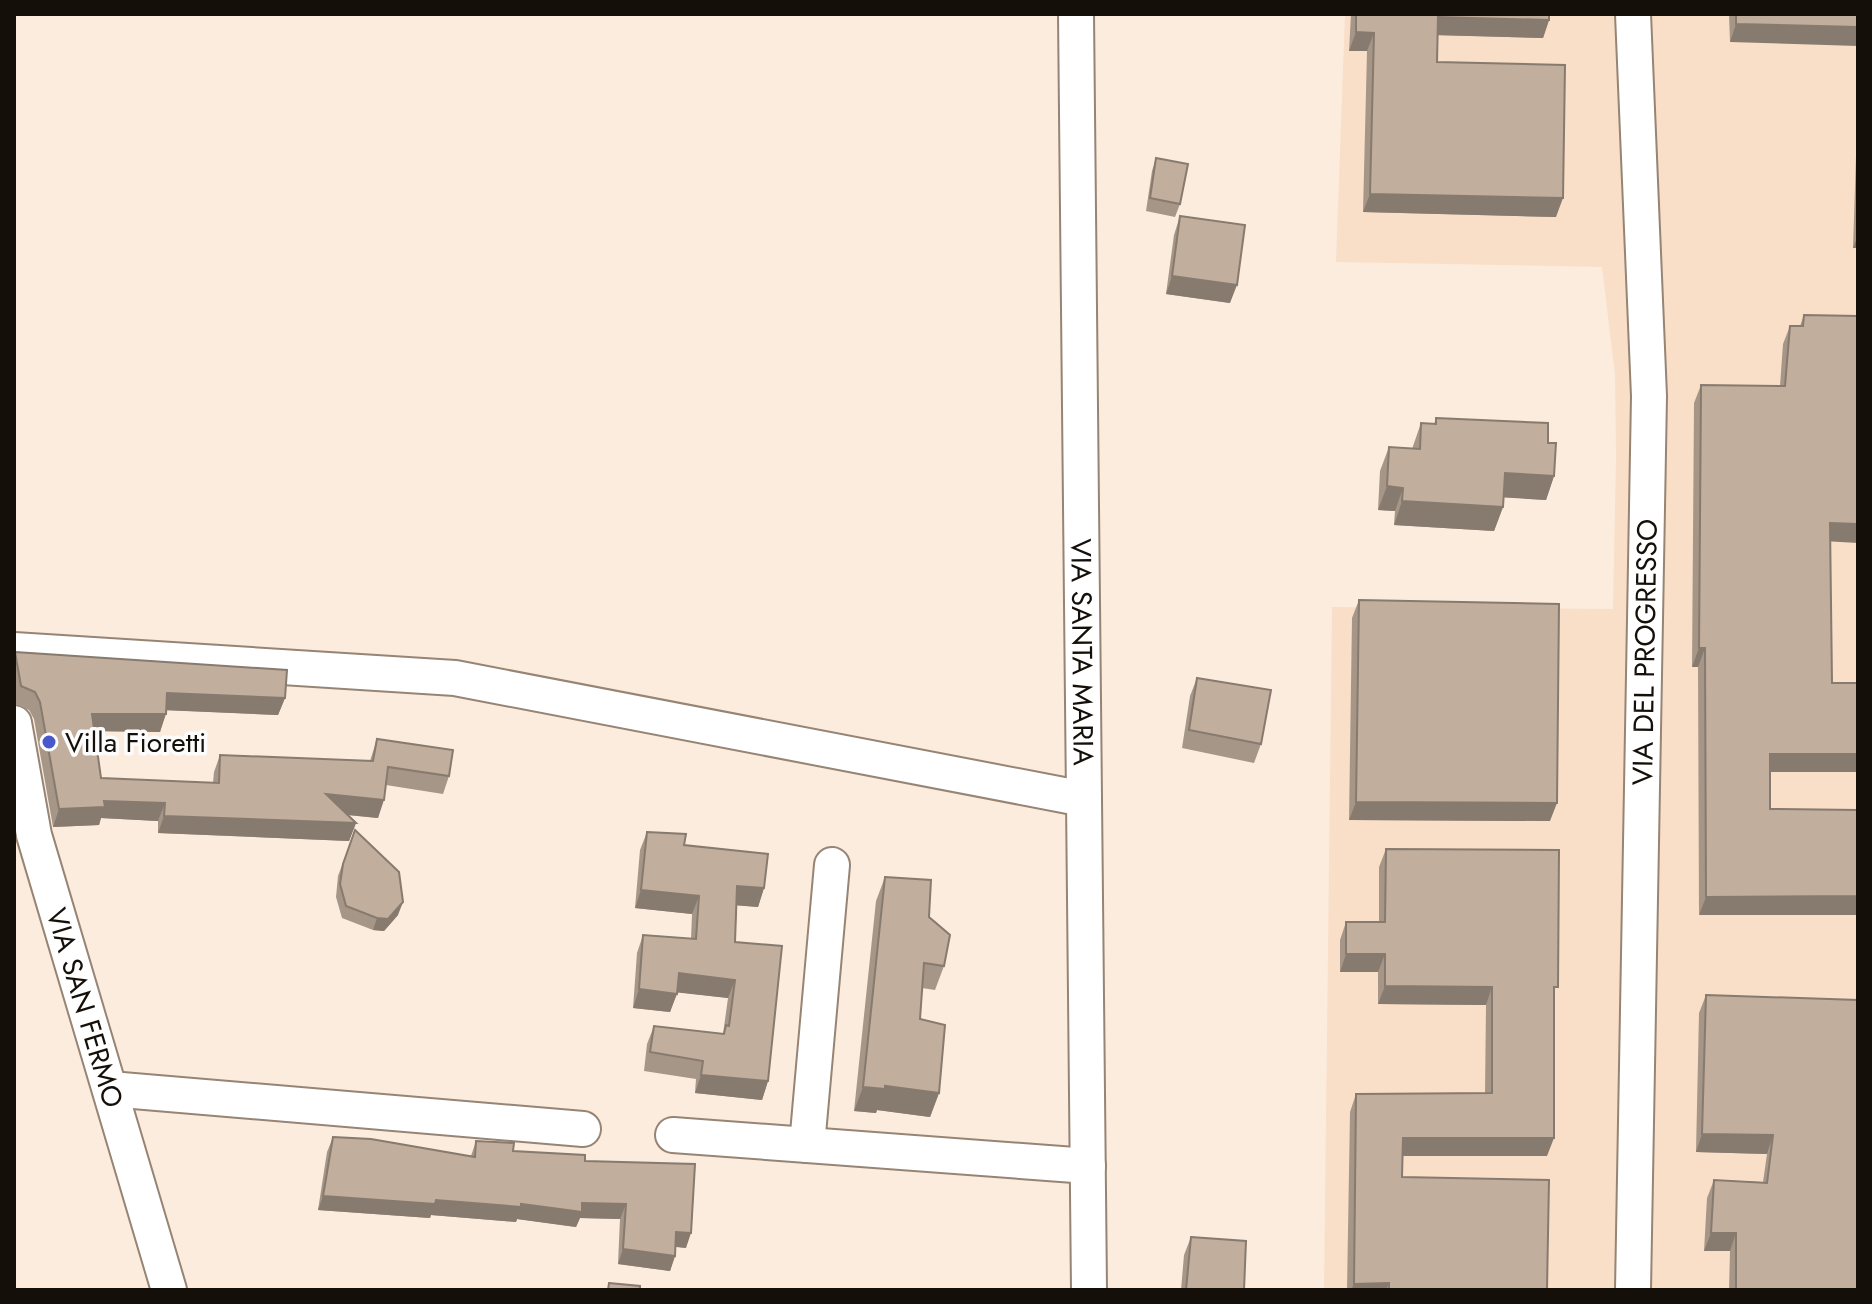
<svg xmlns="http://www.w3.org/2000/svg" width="1872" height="1304" font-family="Jost,sans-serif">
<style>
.built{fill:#f9dfc8}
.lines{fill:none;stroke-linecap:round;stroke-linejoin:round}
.street-casing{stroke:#968474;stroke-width:38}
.street{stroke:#fff;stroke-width:34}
.wall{fill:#a69687}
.shaded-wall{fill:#877a6e}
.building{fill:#c1ae9d;stroke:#877a6e;stroke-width:2}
.poi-dot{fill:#4857cc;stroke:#fcfcfc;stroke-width:3}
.labels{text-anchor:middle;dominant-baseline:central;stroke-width:7;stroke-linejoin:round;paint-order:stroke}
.street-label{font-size:28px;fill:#150f09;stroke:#fcfcfc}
.poi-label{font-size:28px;fill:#150f09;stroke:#fcfcfc;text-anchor:start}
</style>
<rect width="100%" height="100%" fill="#fcecde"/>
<path class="built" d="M 1345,14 L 1858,14 L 1858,1290 L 1324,1290 L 1332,607 L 1613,609 L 1616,458 L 1615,375 L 1602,267 L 1336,262 Z"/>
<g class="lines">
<g class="street-casing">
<g id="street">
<path id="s1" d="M 1076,14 L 1089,1290"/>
<path d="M 14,650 L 455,678 L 1084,799"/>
<path id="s2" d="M 14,723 L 34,835 L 169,1290"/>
<path d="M 110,1089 L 583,1129"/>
<path d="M 673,1135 L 1088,1166"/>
<path d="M 807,1145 L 832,865"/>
<path id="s3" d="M 1633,1290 L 1649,396 L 1633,14"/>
</g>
</g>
<use href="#street" class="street"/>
</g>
<path class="wall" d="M 1351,14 L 1549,14 L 1549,20 L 1543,38 L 1438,35 L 1437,62 L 1556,217 L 1363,212 L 1367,51 L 1349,51 Z
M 1729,14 L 1858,14 L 1730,42 Z
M 1858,95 L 1858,248 L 1853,248 Z
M 1156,158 L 1180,204 L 1175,217 L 1146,211 L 1152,171 Z
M 1180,216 L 1230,303 L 1166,294 L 1174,235 Z
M 1804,315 L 1830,541 L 1770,772 L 1699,915 L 1698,667 L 1692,667 L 1694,403 L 1701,385 L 1780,386 L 1783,344 L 1790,326 L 1800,326 Z
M 1436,418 L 1548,443 L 1554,476 L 1546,500 L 1504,497 L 1503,507 L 1494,531 L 1394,525 L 1395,511 L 1378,510 L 1380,471 L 1389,447 L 1412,449 L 1421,423 L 1434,424 Z
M 1359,600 L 1550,821 L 1349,820 L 1352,618 Z
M 15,652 L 285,698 L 278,715 L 166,710 L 160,732 L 94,731 L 101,778 L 213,783 L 214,772 L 220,755 L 370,761 L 377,739 L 449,776 L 443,794 L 386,785 L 378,818 L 347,815 L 356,823 L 349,841 L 158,833 L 158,821 L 101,818 L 99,825 L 53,827 L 34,719 L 29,710 L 15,704 L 14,656 Z
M 1197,678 L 1261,744 L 1254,763 L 1182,748 L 1190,696 Z
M 355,830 L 398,915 L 384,931 L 373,930 L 342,918 L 336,897 L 338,876 Z
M 647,832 L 684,845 L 764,888 L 758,907 L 737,905 L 735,942 L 768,1081 L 762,1100 L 695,1093 L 696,1079 L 644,1071 L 647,1044 L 654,1026 L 723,1034 L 728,998 L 677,992 L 670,1012 L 633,1008 L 637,953 L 643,935 L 691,939 L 692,914 L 635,908 L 640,850 Z
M 1386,849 L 1554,999 L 1547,1156 L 1403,1156 L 1402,1177 L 1547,1290 L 1347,1290 L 1350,1112 L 1356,1094 L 1485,1093 L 1486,1005 L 1378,1004 L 1378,972 L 1340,972 L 1340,940 L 1346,922 L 1379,922 L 1379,867 Z
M 885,877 L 929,917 L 944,966 L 935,990 L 922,988 L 920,1019 L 939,1093 L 930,1117 L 877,1110 L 876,1113 L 854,1111 L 876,901 Z
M 1706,995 L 1858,1290 L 1729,1290 L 1730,1251 L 1704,1251 L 1707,1198 L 1714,1180 L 1763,1182 L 1767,1154 L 1696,1152 L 1699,1013 Z
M 333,1137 L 471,1156 L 476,1141 L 513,1151 L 585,1161 L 686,1248 L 676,1247 L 675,1256 L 670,1271 L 618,1264 L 620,1219 L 580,1218 L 576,1227 L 517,1219 L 516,1222 L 431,1215 L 430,1218 L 318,1210 L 327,1152 Z
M 1191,1237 L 1244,1290 L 1181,1290 L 1184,1255 Z"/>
<path class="shaded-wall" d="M 1438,17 L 1549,20 L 1543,38 L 1431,35 Z
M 1736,24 L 1858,27 L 1858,46 L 1730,42 Z
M 1356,32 L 1374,33 L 1367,51 L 1349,51 Z
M 1370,194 L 1563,198 L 1556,217 L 1363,212 Z
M 1858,235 L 1858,248 L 1853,248 Z
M 1172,276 L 1237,285 L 1230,303 L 1166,294 Z
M 1505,473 L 1554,476 L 1546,500 L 1497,497 Z
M 1387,486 L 1403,488 L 1395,511 L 1378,510 Z
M 1402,501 L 1503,507 L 1494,531 L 1394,525 Z
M 1830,523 L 1858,524 L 1858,543 L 1823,541 Z
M 1699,648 L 1705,648 L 1698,667 L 1692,667 Z
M 167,693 L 285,698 L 278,715 L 161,710 Z
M 92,714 L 166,714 L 160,732 L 85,731 Z
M 1770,754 L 1858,754 L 1858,772 L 1763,772 Z
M 326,794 L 384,800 L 378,818 L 320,812 Z
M 104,801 L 165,803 L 158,821 L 101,818 L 99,825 L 53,827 L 59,809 Z
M 1356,802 L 1557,803 L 1550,821 L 1349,820 Z
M 164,816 L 356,823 L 349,841 L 158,833 Z
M 737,886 L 764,888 L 758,907 L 731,905 Z
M 641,890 L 699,896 L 692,914 L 635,908 Z
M 1858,896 L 1858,915 L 1699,915 L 1706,897 Z
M 403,902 L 398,915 L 384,931 L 373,930 L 377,918 Z
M 1346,954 L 1385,954 L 1378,972 L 1340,972 Z
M 679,973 L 735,980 L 728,998 L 673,992 Z
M 1385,986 L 1492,987 L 1486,1005 L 1378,1004 Z
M 639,989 L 677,994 L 670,1012 L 633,1008 Z
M 701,1075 L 768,1081 L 762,1100 L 695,1093 Z
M 885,1086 L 939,1093 L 930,1117 L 877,1110 L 876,1113 L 854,1111 L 863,1087 Z
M 1702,1134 L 1773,1135 L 1767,1154 L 1696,1152 Z
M 1403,1138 L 1554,1138 L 1547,1156 L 1396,1156 Z
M 323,1196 L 521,1204 L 582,1203 L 626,1204 L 620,1219 L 580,1218 L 576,1227 L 517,1219 L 516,1222 L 431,1215 L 430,1218 L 318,1210 Z
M 676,1232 L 691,1233 L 686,1248 L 670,1246 Z
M 1711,1233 L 1736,1233 L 1730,1251 L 1704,1251 Z
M 623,1249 L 675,1256 L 670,1271 L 618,1264 Z
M 1389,1283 L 1386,1290 L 1351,1290 L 1354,1284 Z"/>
<path class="building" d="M 1356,14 L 1549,14 L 1549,20 L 1438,17 L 1437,62 L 1565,65 L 1563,198 L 1370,194 L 1374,33 L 1356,32 Z
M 1736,14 L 1858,14 L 1858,27 L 1736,24 Z
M 1156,158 L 1188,164 L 1180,204 L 1150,198 Z
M 1180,216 L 1245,225 L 1237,285 L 1172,276 Z
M 1804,315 L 1858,316 L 1858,524 L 1830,523 L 1832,683 L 1858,683 L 1858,754 L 1770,754 L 1770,809 L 1858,810 L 1858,896 L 1706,897 L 1705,648 L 1699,648 L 1701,385 L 1785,386 L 1790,326 L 1803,326 Z
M 1436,418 L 1548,423 L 1548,443 L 1556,443 L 1554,476 L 1505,473 L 1503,507 L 1402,501 L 1403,488 L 1387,486 L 1389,447 L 1420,449 L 1421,423 L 1436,424 Z
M 1359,600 L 1559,604 L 1557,803 L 1356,802 Z
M 15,652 L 287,670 L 285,698 L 167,693 L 166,714 L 92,714 L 101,778 L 219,783 L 220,755 L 373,761 L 377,739 L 453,750 L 449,776 L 388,767 L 384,800 L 326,794 L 356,823 L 164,816 L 165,803 L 104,801 L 105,807 L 59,809 L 40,702 L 35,692 L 21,686 Z
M 1197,678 L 1271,690 L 1261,744 L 1189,730 Z
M 355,830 L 399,872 L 403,902 L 388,919 L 377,918 L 346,906 L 340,884 L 343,864 Z
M 647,832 L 686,834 L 684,845 L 768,854 L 764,888 L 737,886 L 735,942 L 782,946 L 768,1081 L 701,1075 L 703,1061 L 650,1052 L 654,1026 L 724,1034 L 726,1025 L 729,1026 L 735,980 L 679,973 L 677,994 L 639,989 L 643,935 L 696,939 L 699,896 L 641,890 Z
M 1386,849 L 1559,850 L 1558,987 L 1554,987 L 1554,1138 L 1403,1138 L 1402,1177 L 1549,1180 L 1547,1290 L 1389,1290 L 1389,1283 L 1354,1284 L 1356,1094 L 1492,1093 L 1492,987 L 1385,986 L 1385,954 L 1346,954 L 1346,922 L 1385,922 Z
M 885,877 L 931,880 L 929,917 L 950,935 L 944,966 L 924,963 L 920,1019 L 945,1025 L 939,1093 L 885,1086 L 885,1089 L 863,1087 Z
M 1706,995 L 1858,1000 L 1858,1290 L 1736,1290 L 1736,1233 L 1711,1233 L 1714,1180 L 1767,1183 L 1773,1135 L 1702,1134 Z
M 333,1137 L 371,1139 L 475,1157 L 476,1141 L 514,1143 L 513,1151 L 585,1155 L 585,1161 L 695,1164 L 691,1233 L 676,1232 L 675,1256 L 623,1249 L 626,1204 L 582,1203 L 582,1212 L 521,1204 L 521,1207 L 436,1200 L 435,1204 L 323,1196 Z
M 1191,1237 L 1246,1241 L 1244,1290 L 1186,1290 Z
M 609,1283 L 640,1286 L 640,1290 L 608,1290 Z"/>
<circle class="poi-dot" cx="49" cy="742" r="8"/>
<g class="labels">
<g class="street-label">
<text stroke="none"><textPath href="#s1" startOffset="638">VIA SANTA MARIA</textPath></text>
<text stroke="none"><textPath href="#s3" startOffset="638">VIA DEL PROGRESSO</textPath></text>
<text stroke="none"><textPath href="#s2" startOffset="294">VIA SAN FERMO</textPath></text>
</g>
<g class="poi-label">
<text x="65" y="742">Villa Fioretti</text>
</g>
</g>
<rect width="1872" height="1304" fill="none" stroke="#150f09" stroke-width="32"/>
</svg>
